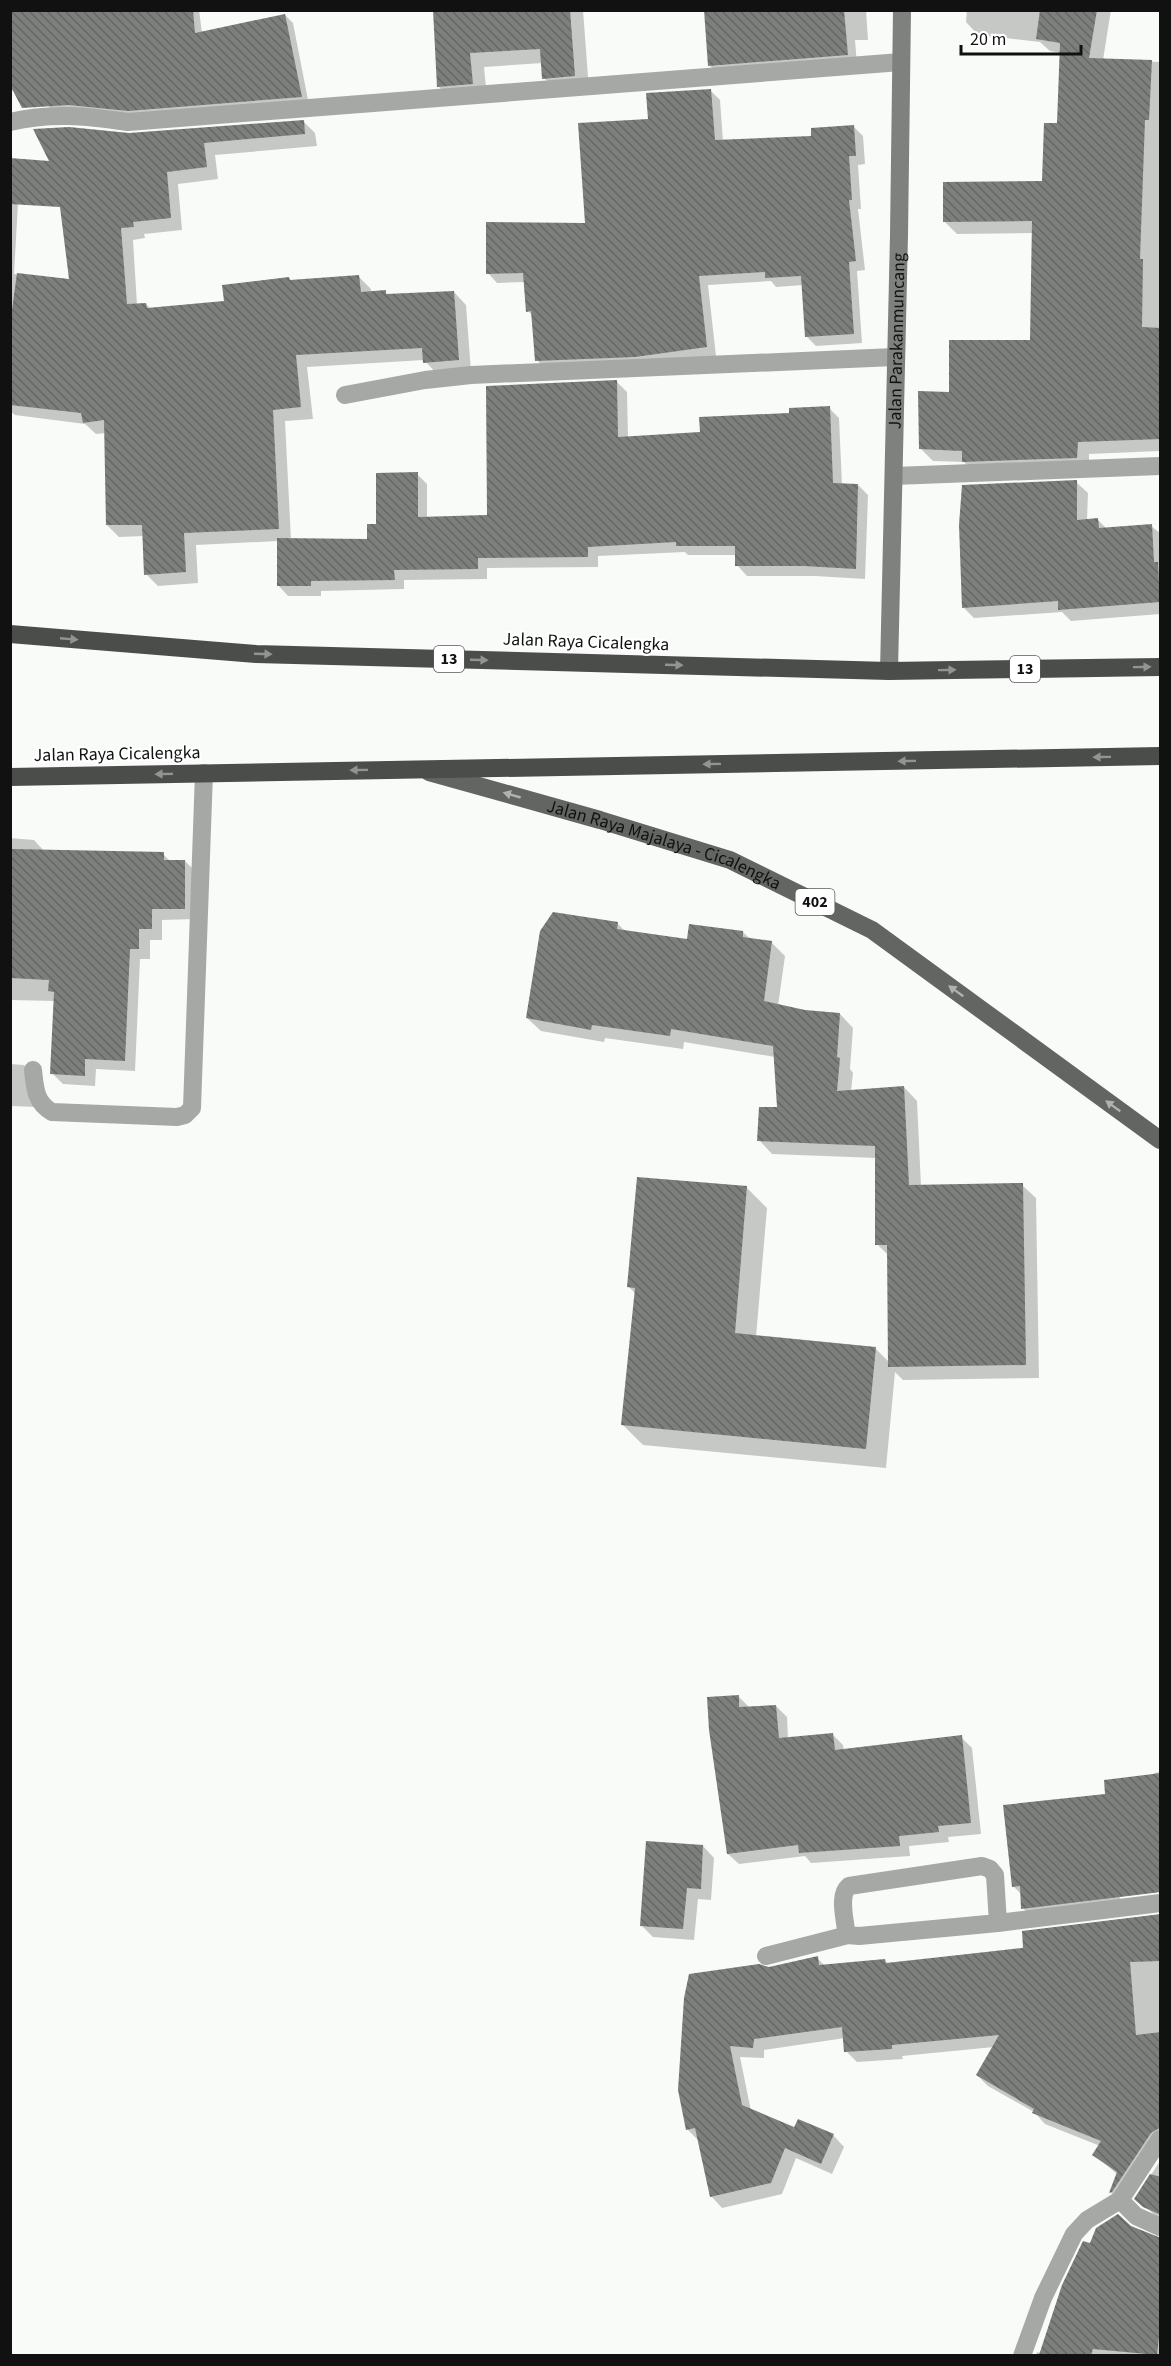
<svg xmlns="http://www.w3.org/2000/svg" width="1171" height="2366" font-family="'Source Sans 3',sans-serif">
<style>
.shadow{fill:#0003}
.building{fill:url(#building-back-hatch)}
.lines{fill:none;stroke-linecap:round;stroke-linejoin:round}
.street{stroke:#a6a8a6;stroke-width:18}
.secondary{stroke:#7e817e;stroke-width:18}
.primary{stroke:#626562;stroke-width:18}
.highway{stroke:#4a4d4a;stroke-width:18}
.oneway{fill:#929492}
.oneway2{fill:#b0b2b0}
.labels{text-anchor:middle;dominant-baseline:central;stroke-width:4.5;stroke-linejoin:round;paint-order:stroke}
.shield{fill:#fff;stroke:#585858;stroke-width:1.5}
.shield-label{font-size:16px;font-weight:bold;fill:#101110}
.street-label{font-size:18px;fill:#101110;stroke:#fff}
</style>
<defs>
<pattern id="building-back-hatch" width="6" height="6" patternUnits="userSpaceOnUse" patternTransform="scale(1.5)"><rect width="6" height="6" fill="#7c7f7c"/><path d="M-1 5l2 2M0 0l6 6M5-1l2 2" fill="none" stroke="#646764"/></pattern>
</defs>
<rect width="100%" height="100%" fill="#f8fbf7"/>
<path class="shadow" d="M 10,10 L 199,10 L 202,33 L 285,15 L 293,23 L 309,105 L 137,118 L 56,113 L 47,105 L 21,88 L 10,92 Z
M 435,10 L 583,10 L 589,90 L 558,92 L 544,78 L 543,63 L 484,67 L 487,98 L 453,101 L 438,86 Z
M 706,10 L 866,10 L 868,40 L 855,40 L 857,64 L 720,75 L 709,65 Z
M 967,10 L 1111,10 L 1103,60 L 1160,62 L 1160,451 L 1089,454 L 1089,470 L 976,474 L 964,462 L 933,461 L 920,448 L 951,394 L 1032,341 L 1034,233 L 957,234 L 945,222 L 1043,183 L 1058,125 L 1061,53 L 1050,51 L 1040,42 L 978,35 L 966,22 Z
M 710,90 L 720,100 L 723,142 L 813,137 L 854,127 L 863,136 L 865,164 L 858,165 L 861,209 L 858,209 L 865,270 L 857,271 L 862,343 L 816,346 L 807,337 L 803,285 L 776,287 L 771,281 L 708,285 L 716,356 L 546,370 L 537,360 L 533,316 L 528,311 L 525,282 L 497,283 L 488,273 L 586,224 L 650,121 Z
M 303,121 L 315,133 L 317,146 L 215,155 L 218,179 L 178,184 L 182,230 L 144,234 L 145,238 L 133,240 L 137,305 L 146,304 L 151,309 L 225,302 L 289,279 L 291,281 L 359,277 L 371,289 L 371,293 L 385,292 L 389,296 L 454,292 L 466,305 L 471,372 L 437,374 L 424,360 L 307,367 L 313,419 L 285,421 L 291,540 L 369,540 L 377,525 L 417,474 L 427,484 L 427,518 L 488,516 L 617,382 L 627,392 L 628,438 L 702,433 L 829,408 L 839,418 L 842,485 L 858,485 L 868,495 L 865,579 L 815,576 L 747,576 L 737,565 L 737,555 L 688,555 L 685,552 L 598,556 L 598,567 L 487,568 L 487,579 L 404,580 L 404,589 L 321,591 L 321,596 L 288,596 L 278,585 L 278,541 L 196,545 L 198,583 L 158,586 L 146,574 L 144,536 L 119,537 L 107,525 L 106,433 L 96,434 L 85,424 L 15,415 L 10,411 L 10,158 L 20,168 L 14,274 L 71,280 L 129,135 Z
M 1076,482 L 1088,493 L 1087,520 L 1098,520 L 1107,529 L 1151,526 L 1160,533 L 1160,614 L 1071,621 L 1062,612 L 974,618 L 963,607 Z
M 10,838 L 34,840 L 45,852 L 163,854 L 171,862 L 185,861 L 196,872 L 196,919 L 162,920 L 162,940 L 150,940 L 150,959 L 140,959 L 135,1071 L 96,1069 L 95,1086 L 63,1084 L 52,1073 L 55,1001 L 10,1000 Z
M 618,924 L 626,932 L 689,941 L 743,932 L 750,939 L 771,942 L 785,956 L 778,1006 L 805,1011 L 840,1014 L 853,1028 L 850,1069 L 853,1073 L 851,1091 L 904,1087 L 917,1101 L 921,1186 L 1022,1185 L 1036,1198 L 1039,1378 L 903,1380 L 895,1372 L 886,1468 L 643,1445 L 623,1425 L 636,1294 L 629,1287 L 747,1188 L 767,1208 L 756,1337 L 876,1349 L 890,1363 L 889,1256 L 877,1244 L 876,1158 L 772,1154 L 759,1140 L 778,1109 L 775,1057 L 684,1042 L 683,1049 L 605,1038 L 604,1042 L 541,1031 L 527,1018 Z
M 10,1064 L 24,1065 L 35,1076 L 36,1107 L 10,1106 Z
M 738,1696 L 749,1707 L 776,1706 L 787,1717 L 788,1739 L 833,1735 L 843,1745 L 844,1750 L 961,1737 L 972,1748 L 981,1834 L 948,1837 L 949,1842 L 909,1846 L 910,1856 L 811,1863 L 805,1856 L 739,1864 L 728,1854 Z
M 1160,1772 L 1160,1868 L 1117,1873 L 1121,1908 L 1034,1919 L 1023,1908 L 1022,1895 L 1013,1886 L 1107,1795 L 1155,1775 L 1154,1773 Z
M 703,1846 L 714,1858 L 711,1900 L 698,1899 L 694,1940 L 653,1937 L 641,1925 Z
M 1160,1931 L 1160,2145 L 1121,2203 L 1111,2193 L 1118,2175 L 1094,2154 L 1100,2146 L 1045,2124 L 1034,2112 L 988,2086 L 977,2075 L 994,2047 L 902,2056 L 903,2059 L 857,2062 L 846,2051 L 845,2038 L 764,2050 L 764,2058 L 740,2057 L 751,2111 L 795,2130 L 833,2135 L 844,2147 L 832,2174 L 796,2158 L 782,2194 L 722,2208 L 711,2196 L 699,2141 L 687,2129 L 769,1968 L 817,1958 L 825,1966 L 885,1961 L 888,1964 Z
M 1160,2161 L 1160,2220 L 1136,2198 Z
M 1130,2227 L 1160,2238 L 1160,2356 L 1036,2356 L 1037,2352 L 1041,2353 L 1091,2245 Z"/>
<path class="building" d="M 10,10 L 193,10 L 195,33 L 285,14 L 302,97 L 128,111 L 69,105 L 22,108 L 10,85 Z
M 433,10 L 570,10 L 575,76 L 542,79 L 540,49 L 470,53 L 473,84 L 437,87 Z
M 704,10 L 844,10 L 848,55 L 708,66 Z
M 1040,10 L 1097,10 L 1089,58 L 1152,60 L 1149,120 L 1145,120 L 1140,259 L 1143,259 L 1142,327 L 1161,328 L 1161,439 L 1078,442 L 1077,458 L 962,462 L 962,451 L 919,449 L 918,391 L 949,392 L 949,340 L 1030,340 L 1032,221 L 943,222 L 943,182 L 1042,181 L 1044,123 L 1057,123 L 1060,43 L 1036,39 Z
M 711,89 L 715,140 L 811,136 L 811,128 L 854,125 L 856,156 L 849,156 L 852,200 L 849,200 L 856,261 L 849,262 L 854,334 L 805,337 L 801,276 L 765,278 L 765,272 L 699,276 L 707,347 L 635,357 L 535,361 L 531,311 L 526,312 L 523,273 L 486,274 L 486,222 L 585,223 L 578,123 L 648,119 L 646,93 Z
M 304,120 L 305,134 L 204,143 L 207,167 L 167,172 L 171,218 L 133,222 L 134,227 L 121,228 L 127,304 L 146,303 L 147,308 L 224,301 L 222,285 L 289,277 L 290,280 L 359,275 L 361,292 L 386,290 L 386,294 L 454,291 L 459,360 L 423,363 L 422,348 L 296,355 L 301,407 L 273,410 L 279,529 L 184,533 L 186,572 L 144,575 L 142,525 L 106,525 L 104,420 L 83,423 L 81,413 L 10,405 L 10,325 L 17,273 L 69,279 L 60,207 L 10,204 L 10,158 L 49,161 L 33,129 L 69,127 L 129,133 Z
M 617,380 L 618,437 L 700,432 L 699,417 L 789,413 L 789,408 L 830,406 L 833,483 L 858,484 L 856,569 L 804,566 L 735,566 L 735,546 L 676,546 L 676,542 L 588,547 L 588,557 L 478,558 L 478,569 L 394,570 L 395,580 L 311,581 L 311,586 L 277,586 L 277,538 L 367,539 L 367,524 L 376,524 L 376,473 L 418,472 L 418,517 L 487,515 L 486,386 Z
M 1077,480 L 1077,520 L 1098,518 L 1099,528 L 1152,524 L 1154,562 L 1158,562 L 1160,602 L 1058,610 L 1058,601 L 962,608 L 959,525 L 962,485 Z
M 13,849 L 164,852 L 164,860 L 185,860 L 185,909 L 152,909 L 152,929 L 139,929 L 139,949 L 130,949 L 125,1061 L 85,1059 L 85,1076 L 50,1074 L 54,992 L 48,991 L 49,980 L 10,978 L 10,850 Z
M 553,912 L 618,922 L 617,929 L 687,939 L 689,924 L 743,931 L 743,937 L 772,941 L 764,1001 L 805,1010 L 840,1013 L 837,1057 L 840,1058 L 837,1091 L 904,1086 L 909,1185 L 1023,1183 L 1026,1365 L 888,1367 L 887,1245 L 875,1245 L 875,1146 L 757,1141 L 759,1107 L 777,1107 L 773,1046 L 671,1029 L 670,1036 L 592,1025 L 591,1030 L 526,1018 L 540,931 Z
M 637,1177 L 747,1186 L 735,1333 L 876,1347 L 866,1449 L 621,1425 L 635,1288 L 627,1287 Z
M 739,1695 L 739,1707 L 776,1705 L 779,1738 L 833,1733 L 835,1750 L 962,1735 L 971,1823 L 938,1826 L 939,1832 L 899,1836 L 900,1846 L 799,1853 L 798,1845 L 727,1854 L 709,1730 L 707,1697 Z
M 1161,1773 L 1161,1892 L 1021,1909 L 1020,1886 L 1012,1887 L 1003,1805 L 1105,1794 L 1104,1780 Z
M 646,1841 L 703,1845 L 701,1889 L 687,1888 L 683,1929 L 640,1926 Z
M 1161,1914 L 1161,1961 L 1130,1962 L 1136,2035 L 1161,2032 L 1161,2127 L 1151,2133 L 1112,2192 L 1109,2193 L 1117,2172 L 1092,2155 L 1101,2141 L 1032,2113 L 1034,2109 L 976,2075 L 999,2035 L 892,2045 L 892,2049 L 844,2052 L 842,2027 L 754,2039 L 753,2048 L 730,2046 L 742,2105 L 794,2127 L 789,2138 L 798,2119 L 834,2134 L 821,2164 L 785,2148 L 771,2183 L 710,2197 L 695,2128 L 686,2130 L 678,2090 L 684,1998 L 689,1974 L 759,1964 L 769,1967 L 818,1956 L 819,1965 L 885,1959 L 886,1963 L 1023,1948 L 1022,1931 Z
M 1150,2174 L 1161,2177 L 1161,2215 L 1143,2207 L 1134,2199 Z
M 1118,2214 L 1131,2226 L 1161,2238 L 1161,2318 L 1157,2355 L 1093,2349 L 1091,2355 L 1039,2355 L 1062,2285 L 1083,2241 L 1090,2243 L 1096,2228 Z"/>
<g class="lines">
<path class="street" d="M 10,122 C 52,112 86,116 128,122 L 901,62
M 345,395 L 425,380 L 471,375 L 895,357
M 894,476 L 1160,466
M 33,1070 C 35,1088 35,1102 52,1112 L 177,1117 L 185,1115 L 192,1108 L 204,773
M 848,1935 L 846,1931 C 845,1918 838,1895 849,1886 L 982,1866 L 990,1869 L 995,1875 L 998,1923
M 766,1956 L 848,1935 L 859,1936 L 998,1923 L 1160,1903
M 1120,2200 L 1136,2216 L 1160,2227
M 1022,2356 L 1043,2298 L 1074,2234 L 1087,2220 L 1120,2200 L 1160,2139"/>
<path class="secondary" id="s1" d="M 889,671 L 899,235 L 902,10"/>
<path class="primary" id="s2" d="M 429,772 L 600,820 L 730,860 L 872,930 L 1160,1140"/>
<path class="highway" d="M 10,634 L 256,654 L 889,671 L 1160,667
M 10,777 L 1160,756"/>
</g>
<defs><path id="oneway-solid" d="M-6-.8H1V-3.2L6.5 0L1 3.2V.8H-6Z" transform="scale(1.5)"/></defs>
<g class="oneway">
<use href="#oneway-solid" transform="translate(69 639) rotate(5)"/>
<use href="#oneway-solid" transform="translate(263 654) rotate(2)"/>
<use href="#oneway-solid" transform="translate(479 660) rotate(2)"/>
<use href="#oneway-solid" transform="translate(674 665) rotate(2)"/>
<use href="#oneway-solid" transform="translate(1142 667) rotate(-1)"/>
<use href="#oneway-solid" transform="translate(947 670) rotate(-1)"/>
<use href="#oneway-solid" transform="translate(1102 757) rotate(179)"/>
<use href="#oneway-solid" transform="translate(907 761) rotate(179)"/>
<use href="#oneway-solid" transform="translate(712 764) rotate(179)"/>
<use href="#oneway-solid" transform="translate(359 770) rotate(179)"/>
<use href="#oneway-solid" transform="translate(164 774) rotate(179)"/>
</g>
<g class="oneway2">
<use href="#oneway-solid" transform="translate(512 795) rotate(-164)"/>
<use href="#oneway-solid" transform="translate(956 991) rotate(-144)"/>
<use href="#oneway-solid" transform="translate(1113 1106) rotate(-144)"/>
</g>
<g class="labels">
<g class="shield">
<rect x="434" y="646" width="30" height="26" rx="4.5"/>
<rect x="1010" y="656" width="30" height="26" rx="4.5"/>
<rect x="795.5" y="889" width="39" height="26" rx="4.5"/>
</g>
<g class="shield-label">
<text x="449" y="659">13</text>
<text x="1025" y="669">13</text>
<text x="815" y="902">402</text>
</g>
<g class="street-label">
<text stroke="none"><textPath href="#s1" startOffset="330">Jalan Parakanmuncang</textPath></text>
<text transform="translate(586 642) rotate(2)">Jalan Raya Cicalengka</text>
<text transform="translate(117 754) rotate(-1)">Jalan Raya Cicalengka</text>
<text stroke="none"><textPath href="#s2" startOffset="246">Jalan Raya Majalaya - Cicalengka</textPath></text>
</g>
</g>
<rect width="1171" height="2366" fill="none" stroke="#101110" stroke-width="24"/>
<path d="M961 45v9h120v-9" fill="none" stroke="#101110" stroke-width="3"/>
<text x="970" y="45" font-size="18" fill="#101110" stroke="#ffffff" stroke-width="4.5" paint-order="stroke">20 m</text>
</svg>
